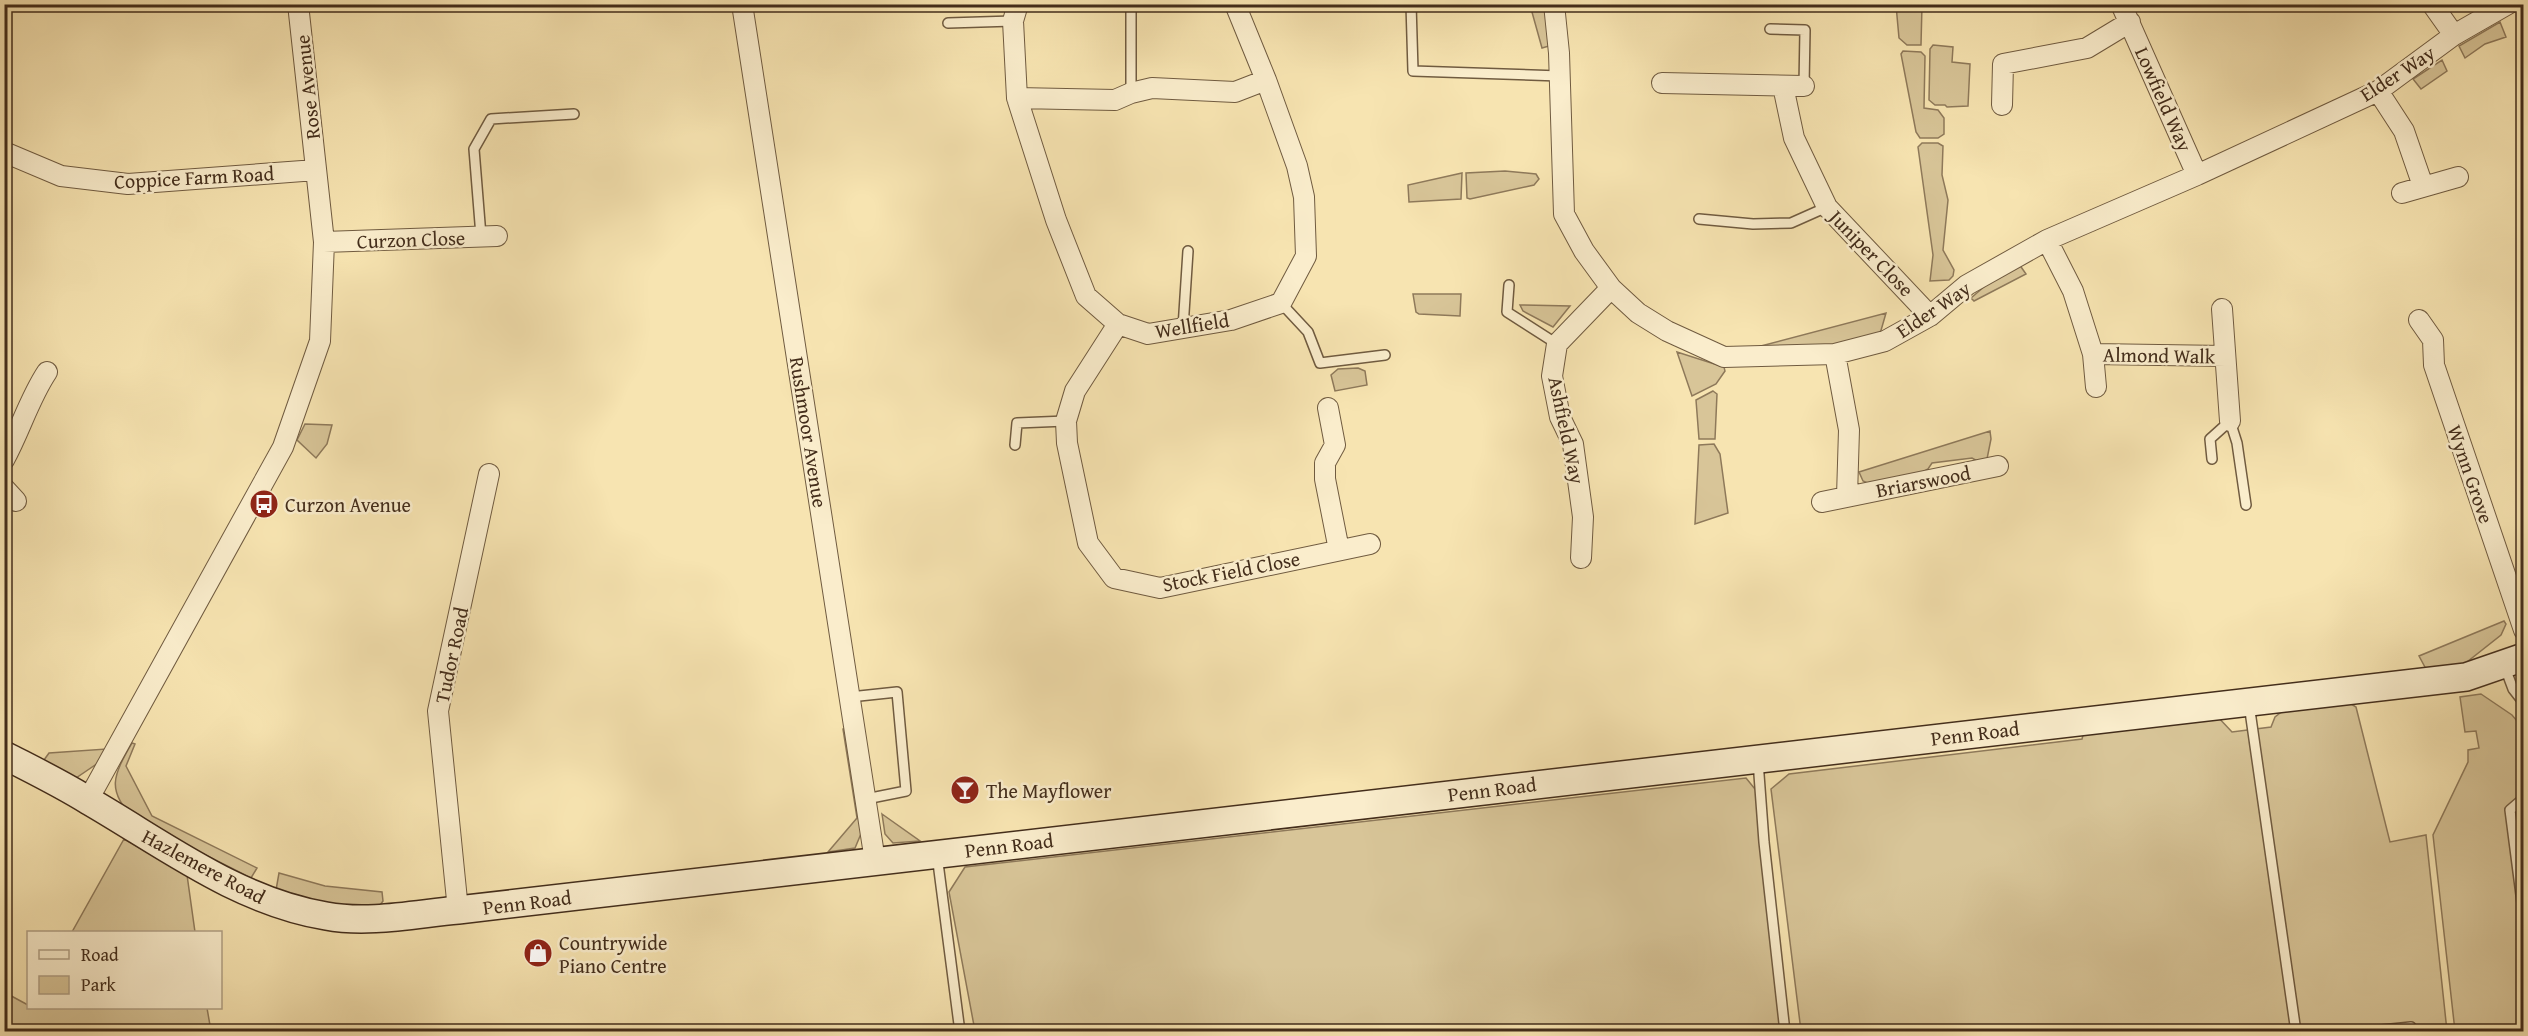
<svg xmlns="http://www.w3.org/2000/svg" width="2528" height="1036" font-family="'Gentium Book Plus',serif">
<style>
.green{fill:#d8c598;stroke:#8e795a;stroke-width:1.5}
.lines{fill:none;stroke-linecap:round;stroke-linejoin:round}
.lane-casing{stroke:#705b40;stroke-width:12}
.street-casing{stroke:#705b40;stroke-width:22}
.secondary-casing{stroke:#432d1b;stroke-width:30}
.lane{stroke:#faedcc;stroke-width:9}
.street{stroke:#faedcc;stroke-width:20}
.secondary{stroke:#faedcc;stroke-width:27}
.labels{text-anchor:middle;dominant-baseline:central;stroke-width:5;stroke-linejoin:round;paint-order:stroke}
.street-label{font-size:20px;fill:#432d1b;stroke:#faedcc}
.poi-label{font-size:20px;fill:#432d1b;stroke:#faedcc;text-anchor:start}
</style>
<rect width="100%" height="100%" fill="#f7e4b1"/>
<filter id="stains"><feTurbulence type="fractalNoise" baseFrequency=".00333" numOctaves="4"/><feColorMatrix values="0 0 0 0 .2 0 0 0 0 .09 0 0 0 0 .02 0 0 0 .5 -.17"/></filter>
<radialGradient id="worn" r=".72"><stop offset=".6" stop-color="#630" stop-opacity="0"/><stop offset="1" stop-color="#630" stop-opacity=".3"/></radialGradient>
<path class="green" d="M 1530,5 L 1547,5 L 1549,46 L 1542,48 Z
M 1896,5 L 1922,5 L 1921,45 L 1907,45 L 1899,38 Z
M 2500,22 L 2506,37 L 2485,44 L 2465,58 L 2459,46 Z
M 1933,45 L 1953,47 L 1952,62 L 1970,64 L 1968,106 L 1947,107 L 1945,105 L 1935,105 L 1929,100 L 1930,49 Z
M 1903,51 L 1921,52 L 1925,56 L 1924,108 L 1938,110 L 1944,118 L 1944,134 L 1938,138 L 1920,138 L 1916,132 L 1901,54 Z
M 2442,60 L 2447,71 L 2421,89 L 2413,79 Z
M 1922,143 L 1938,143 L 1943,146 L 1942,175 L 1948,200 L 1943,250 L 1954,270 L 1953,276 L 1949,280 L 1930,281 L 1933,255 L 1918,147 Z
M 1505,171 L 1536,174 L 1539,179 L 1534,185 L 1470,199 L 1467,198 L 1466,173 Z
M 1462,173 L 1461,199 L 1409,202 L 1408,185 Z
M 2019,264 L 2026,274 L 1974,301 L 1971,298 L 1992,280 Z
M 1413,294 L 1461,294 L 1460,316 L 1419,314 L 1416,312 Z
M 1520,305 L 1570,306 L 1553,327 L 1523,311 Z
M 1886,313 L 1880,334 L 1831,348 L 1769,350 L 1761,346 Z
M 1677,352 L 1724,367 L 1725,371 L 1716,384 L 1692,396 Z
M 1358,368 L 1365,371 L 1367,385 L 1335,391 L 1331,375 L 1338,369 Z
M 1713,391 L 1717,394 L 1715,439 L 1699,439 L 1696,400 Z
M 305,424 L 332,425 L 327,444 L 316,458 L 297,440 Z
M 1990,431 L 1991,439 L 1987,459 L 1981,463 L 1972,458 L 1932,463 L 1928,469 L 1921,473 L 1872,485 L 1863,481 L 1859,472 Z
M 1714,444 L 1720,454 L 1728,513 L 1695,524 L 1699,445 Z
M 2504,621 L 2506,624 L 2501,635 L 2458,669 L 2426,669 L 2419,656 Z
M 2481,694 L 2512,715 L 2523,728 L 2523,1031 L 2455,1031 L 2433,835 L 2468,762 L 2468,750 L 2479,748 L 2476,731 L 2465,732 L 2460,697 Z
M 2348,702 L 2356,707 L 2390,842 L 2426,835 L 2447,1031 L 1801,1031 L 1771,789 L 1789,774 L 2082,739 L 2084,731 L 2217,716 L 2232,732 L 2271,727 L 2275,717 L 2284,710 Z
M 848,728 L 863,829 L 855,848 L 828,852 L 857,818 L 843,729 Z
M 132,743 L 135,744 L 126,766 L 152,816 L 257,868 L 251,878 L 134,819 C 106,790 113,776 132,743 Z
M 106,749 L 98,763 L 76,778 L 57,772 L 44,760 L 49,753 Z
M 1746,778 L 1759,794 L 1788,1031 L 975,1031 L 949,892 L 965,867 Z
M 882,814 L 920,841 L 893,843 L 885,834 Z
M 124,839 L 187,875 L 195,932 L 72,932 Z
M 279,873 L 325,886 L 382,892 L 383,901 L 378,908 L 340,909 L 276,890 Z
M 4,992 L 28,1005 L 28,1008 L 207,1008 L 211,1031 L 5,1031 Z"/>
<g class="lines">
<g class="lane-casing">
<path id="lane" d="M 1131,4 L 1131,93
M 1411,4 L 1413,71 L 1560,76
M 948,23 L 1013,21
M 1770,29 L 1805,30 L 1804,86
M 1699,219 L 1753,224 L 1791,223 L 1827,207
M 481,236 L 474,149 L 491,119 L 574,114
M 1509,285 L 1507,312 L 1557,344
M 1281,303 L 1308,332 L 1320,363 L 1385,355
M 1183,328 L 1188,251
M 1015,445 L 1017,423 L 1066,421
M 2212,459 L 2210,439 L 2230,421 L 2237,443 L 2246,505
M 2504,665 L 2513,689 L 2524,703
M 850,697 L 897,692 L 906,791 L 866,799
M 2249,704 L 2296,1032
M 1758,761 L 1764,842 L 1785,1032
M 2524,798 L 2510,810 L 2524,918
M 937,855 L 960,1032
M 2362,1032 L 2411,1027"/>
</g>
<g class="street-casing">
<path id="street" d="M 742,4 L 875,861
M 1235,4 L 1266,80
M 1554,4 L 1559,53 L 1564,214 L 1584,251 L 1611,288 L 1638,313 L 1667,331 L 1724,357 L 1835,354 L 1885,341 L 1930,316 L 1967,285 L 2047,240 L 2197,175 L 2378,91 L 2454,35 L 2508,4
M 2121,4 L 2197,175
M 2432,4 L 2454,35
M 1662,83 L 1804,86
M 1783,86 L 1794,138 L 1827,207 L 1930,316
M 2378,91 L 2404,131 L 2423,186
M 1017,98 L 1115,100 L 1131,93 L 1152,88 L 1235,92 L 1266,80 L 1297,166 L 1304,197 L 1306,256 L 1281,303 L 1231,320 L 1148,334 L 1118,324 L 1086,296 L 1056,220 L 1017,98 L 1013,21 L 1018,4
M 2002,105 L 2003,64 L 2087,48 L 2130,22
M 4,152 L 61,176 L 128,184 L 316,170
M 2402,193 L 2458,177
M 2047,240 L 2073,291 L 2093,354 L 2225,356
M 324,242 L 497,236
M 2222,309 L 2230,421
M 2419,320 L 2433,340 L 2434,365 L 2524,630
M 1118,324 L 1075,391 L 1066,421 L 1067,443 L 1088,543 L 1114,578 L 1160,588 L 1370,544
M 1835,354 L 1849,430 L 1847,496
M 2093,354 L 2096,387
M 1328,408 L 1335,445 L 1325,463 L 1325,479 L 1339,550
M 4,460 C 20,431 29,399 47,372
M 4,488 L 16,501
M 1822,502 L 1998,466
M 1581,558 L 1583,517 L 1573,444 L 1560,417 L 1552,376 L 1557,344 L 1611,288
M 88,800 L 283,447 L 320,341 L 324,242 L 298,4
M 458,910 L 438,711 L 489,474"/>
</g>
<g class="secondary-casing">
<path id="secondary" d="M 4,755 C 33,770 62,784 89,801 C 165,845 237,901 326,916 C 368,924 415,914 458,910 L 2466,677 L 2524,657"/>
</g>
<use href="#lane" class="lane"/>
<use href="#street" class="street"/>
<use href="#secondary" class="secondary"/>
</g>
<defs>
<g id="bus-disc" transform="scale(1.5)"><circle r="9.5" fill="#8f2418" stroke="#faedcc"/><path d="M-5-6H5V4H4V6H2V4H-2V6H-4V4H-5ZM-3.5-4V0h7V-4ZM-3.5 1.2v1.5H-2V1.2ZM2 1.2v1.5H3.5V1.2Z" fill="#fff"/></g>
<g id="bar-disc" transform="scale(1.5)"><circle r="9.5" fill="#8f2418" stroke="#faedcc"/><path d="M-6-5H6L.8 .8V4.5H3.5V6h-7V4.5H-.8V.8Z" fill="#fff"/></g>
<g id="shop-disc" transform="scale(1.5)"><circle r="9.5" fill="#8f2418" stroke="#faedcc"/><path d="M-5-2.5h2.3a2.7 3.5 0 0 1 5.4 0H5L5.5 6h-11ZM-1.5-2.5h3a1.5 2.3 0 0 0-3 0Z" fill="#fff"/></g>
</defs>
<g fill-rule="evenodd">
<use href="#bus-disc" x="264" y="504"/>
<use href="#bar-disc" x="965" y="790"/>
<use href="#shop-disc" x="538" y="953"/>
</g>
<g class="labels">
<g class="street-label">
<text transform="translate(2397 73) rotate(-33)">Elder Way</text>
<text transform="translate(307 87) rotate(-96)">Rose Avenue</text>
<text transform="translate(2164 99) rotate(66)">Lowfield Way</text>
<text transform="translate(194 177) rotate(-3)">Coppice Farm Road</text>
<text transform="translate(411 239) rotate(-2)">Curzon Close</text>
<text transform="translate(1872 253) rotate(46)">Juniper Close</text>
<text transform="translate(1933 309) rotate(-34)">Elder Way</text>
<text transform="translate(1192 325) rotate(-9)">Wellfield</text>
<text transform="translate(2159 355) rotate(1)">Almond Walk</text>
<text transform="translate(1567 430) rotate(78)">Ashfield Way</text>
<text transform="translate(809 432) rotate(81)">Rushmoor Avenue</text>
<text transform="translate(2471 474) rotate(71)">Wynn Grove</text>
<text transform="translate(1923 481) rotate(-11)">Briarswood</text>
<text transform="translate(1231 571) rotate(-11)">Stock Field Close</text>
<text transform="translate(451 655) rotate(-78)">Tudor Road</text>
<text transform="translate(1975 733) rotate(-7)">Penn Road</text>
<text transform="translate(1492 789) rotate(-7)">Penn Road</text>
<text transform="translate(1009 845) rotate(-7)">Penn Road</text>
<text transform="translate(204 866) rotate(28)">Hazlemere Road</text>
<text transform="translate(527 902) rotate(-7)">Penn Road</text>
</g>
<g class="poi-label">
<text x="285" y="504">Curzon Avenue</text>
<text x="986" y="790">The Mayflower</text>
<text x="559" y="942">Countrywide<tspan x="559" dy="23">Piano Centre</tspan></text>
</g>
</g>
<rect width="2528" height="1036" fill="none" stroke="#f7e4b1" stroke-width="24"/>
<rect x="6" y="6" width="2516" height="1024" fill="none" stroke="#432d1b" stroke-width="3"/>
<rect x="12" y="12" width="2504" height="1012" fill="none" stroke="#432d1b" stroke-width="1.5"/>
<rect x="27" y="931" width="195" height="78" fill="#faedcc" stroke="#b1a085" stroke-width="1.5"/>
<rect x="39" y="950" width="30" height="9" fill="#faedcc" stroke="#b1a085" stroke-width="1.5"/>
<text x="81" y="961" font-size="18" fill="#432d1b">Road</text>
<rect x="39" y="976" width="30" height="18" fill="#d8c598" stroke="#b1a085" stroke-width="1.5"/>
<text x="81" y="991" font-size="18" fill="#432d1b">Park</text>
<rect width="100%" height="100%" filter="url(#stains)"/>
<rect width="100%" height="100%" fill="url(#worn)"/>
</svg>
